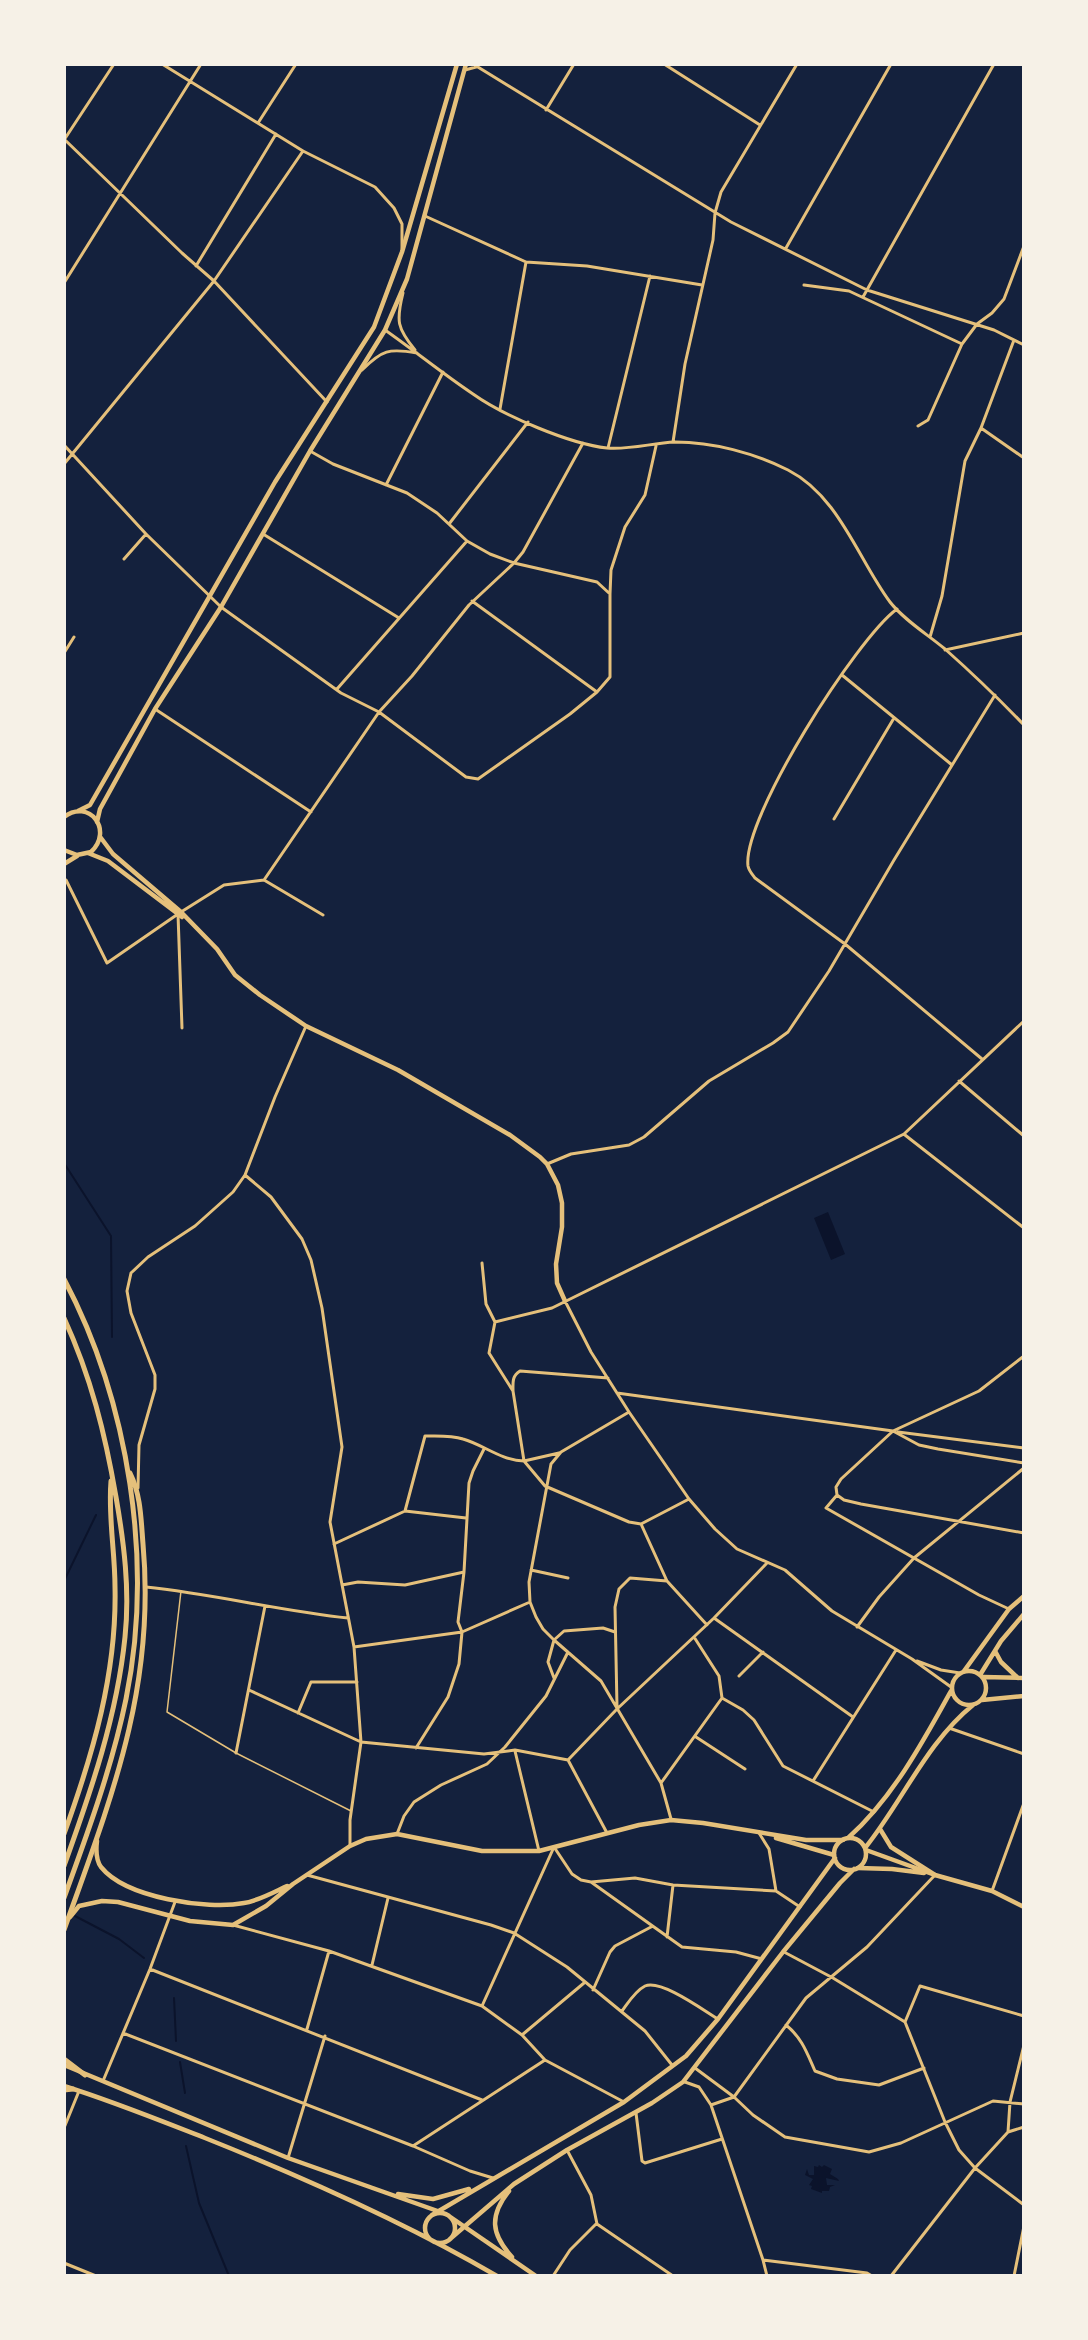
<svg xmlns="http://www.w3.org/2000/svg" width="1088" height="2340" font-family="'DM Sans',sans-serif">
<style>
.water{fill:#0b132b}
.lines{fill:none;stroke-linecap:round;stroke-linejoin:round}
.stream{stroke:#0b132b;stroke-width:2}
.service{stroke:#e5c07b;stroke-width:1.5}
.minor{stroke:#e5c07b;stroke-width:3}
.tertiary{stroke:#e5c07b;stroke-width:4.5}
.secondary{stroke:#e5c07b;stroke-width:4.5}
.trunk{stroke:#e5c07b;stroke-width:5}
</style>
<rect width="100%" height="100%" fill="#14213d"/>
<path class="water" d="M 828,1212 L 845,1254 L 831,1260 L 814,1218 Z
M 819,2165 L 822,2167 L 824,2165 L 832,2169 L 830,2174 L 838,2179 L 839,2181 L 826,2178 L 827,2185 L 835,2185 L 830,2187 L 829,2191 L 822,2191 L 822,2193 L 811,2189 L 812,2186 L 809,2185 L 813,2179 L 805,2175 L 807,2169 L 809,2175 L 814,2175 L 814,2166 L 818,2167 Z"/>
<g class="lines">
<path class="stream" d="M 64,1163 L 111,1236 L 112,1337
M 64,1581 L 96,1515
M 75,1916 L 119,1939 L 144,1958
M 174,1998 L 176,2041
M 180,2062 L 185,2093
M 186,2146 L 199,2203 L 229,2276"/>
<path class="service" d="M 181,1591 L 167,1712 L 236,1753 L 351,1811"/>
<path class="minor" d="M 162,64 L 303,151 L 375,187 L 394,208 L 402,224 L 402,248
M 473,64 L 731,222 L 867,290 L 994,330 L 1024,345
M 664,64 L 760,125
M 465,70 L 476,67
M 546,110 L 574,64
M 258,123 L 296,64
M 64,139 L 182,253 L 214,281 L 327,402
M 64,140 L 114,64
M 425,216 L 526,262 L 587,266 L 702,285
M 786,248 L 891,64
M 196,266 L 276,134
M 64,283 L 201,64
M 804,285 L 849,291 L 962,344
M 403,293 C 396,321 397,328 415,350
M 863,297 L 994,64
M 385,330 C 415,351 443,374 473,394 C 504,416 570,444 607,448 C 630,450 652,443 675,442 C 713,442 754,453 788,470 C 839,496 858,559 890,602 C 904,620 927,634 945,649 C 972,673 998,698 1024,725
M 1014,340 L 981,428 L 1024,458
M 362,370 C 382,350 389,348 417,353
M 500,409 L 526,262
M 918,426 L 928,420 L 962,344 L 977,324 L 992,313 L 1004,299 L 1024,246
M 673,442 L 685,364 L 713,240 L 715,213 L 721,192 L 797,64
M 64,445 L 146,534 L 221,607 L 341,693 L 379,712 L 466,777 L 478,779 L 570,714 L 597,692 L 472,601
M 608,448 L 650,276
M 310,451 L 333,464 L 407,493 L 437,513 L 467,541 L 490,554 L 514,563 L 597,582 L 610,594 L 610,677 L 597,692
M 64,464 L 214,281 L 303,151
M 386,485 L 443,372
M 449,524 L 528,422
M 263,534 L 399,618
M 124,559 L 146,534
M 610,594 L 611,570 L 625,527 L 645,495 L 656,446
M 897,609 C 857,638 742,818 748,866 C 749,871 752,874 755,878 L 845,944 L 982,1059
M 930,637 L 942,596 L 965,461 L 981,428
M 945,650 L 1024,633
M 64,653 L 74,637
M 842,675 L 952,765
M 337,689 L 467,541
M 155,709 L 311,812
M 834,819 L 894,718
M 66,880 L 107,963 L 178,914
M 264,880 L 323,915
M 181,912 L 224,885 L 264,880 L 379,712 L 412,676 L 469,605 L 514,563 L 523,552 L 583,443
M 178,914 L 182,1028
M 959,1081 L 1024,1136
M 905,1135 L 1024,1228
M 547,1164 L 571,1154 L 629,1145 L 644,1137 L 709,1081 L 773,1043 L 788,1032 L 829,971 L 894,860 L 995,695
M 245,1175 L 271,1197 L 302,1239 L 311,1260 L 322,1308 L 342,1447 L 330,1522 L 354,1647 L 361,1742 L 350,1820 L 350,1846
M 482,1263 L 486,1304 L 495,1322
M 565,1301 L 591,1352 L 629,1412 L 689,1499 L 715,1529 L 737,1549 L 785,1570 L 832,1611 L 912,1659 L 951,1687
M 513,1391 L 489,1353 L 495,1322 L 552,1308 L 904,1134 L 1024,1021
M 617,1393 L 893,1431 L 979,1391 L 1024,1356
M 629,1412 L 561,1452 L 551,1464 L 529,1582 L 530,1602 L 536,1617 L 543,1629 L 554,1640 L 601,1681 L 661,1783 L 671,1819
M 893,1431 L 841,1479 L 836,1487 L 837,1495 L 844,1500 L 861,1504 L 1024,1533
M 893,1431 L 919,1445 L 938,1449 L 1024,1463
M 898,1432 L 1024,1448
M 559,1453 L 524,1461 L 513,1391 C 513,1382 512,1376 520,1371 L 608,1378
M 138,1488 L 139,1445 L 155,1389 L 155,1375 L 131,1313 L 127,1291 L 131,1273 L 148,1257 L 195,1226 L 233,1192 L 245,1175 L 275,1097 L 306,1026
M 837,1495 L 826,1508 L 979,1595 L 1009,1609
M 689,1499 L 641,1524 L 667,1581 L 707,1625
M 405,1511 L 425,1436 C 437,1436 451,1435 463,1439 C 484,1445 500,1460 524,1461 L 545,1486 L 629,1522 L 641,1524
M 334,1544 L 405,1511 L 466,1518
M 531,1570 L 568,1578
M 342,1585 L 358,1582 L 405,1585 L 464,1572
M 146,1587 C 214,1594 281,1611 348,1618
M 714,1618 L 853,1717
M 857,1627 L 879,1597 L 914,1558 L 1024,1468
M 694,1637 L 719,1676 L 722,1698 L 743,1710 L 754,1720 L 783,1766 L 874,1812
M 354,1647 L 462,1632 L 530,1602
M 917,1661 L 941,1670 L 960,1673
M 739,1676 L 763,1652
M 554,1678 L 548,1662 L 554,1640 L 564,1631 L 603,1628 L 615,1632
M 249,1690 L 361,1742 L 484,1754 L 515,1750 L 568,1760
M 617,1707 L 615,1607 L 619,1589 L 630,1578 L 667,1581
M 298,1713 L 311,1682 L 357,1682
M 949,1728 L 1024,1754
M 696,1737 L 745,1769
M 416,1748 L 448,1697 L 459,1664 L 462,1632 L 458,1622 L 464,1572 L 469,1483 L 473,1471 L 484,1449
M 515,1751 L 539,1851
M 236,1753 L 265,1606
M 568,1760 L 617,1709 L 714,1618 L 767,1563
M 568,1760 L 607,1833
M 813,1781 L 896,1650
M 661,1783 L 722,1698
M 759,1833 L 769,1849 L 776,1891
M 397,1834 L 404,1816 L 414,1802 L 441,1785 L 487,1764 L 505,1747 L 546,1696 L 568,1652
M 554,1847 L 572,1874 L 581,1880 L 591,1882 L 635,1878 L 673,1885 L 776,1891 L 800,1907
M 307,1875 L 491,1925 L 514,1933 L 567,1967 L 645,2031 L 672,2065
M 591,1882 L 682,1947 L 736,1952 L 762,1959
M 992,1891 L 1024,1803
M 233,1925 L 329,1951 L 482,2006 L 522,2035 L 545,2060 L 624,2102
M 667,1937 L 673,1885
M 784,1952 L 833,1978 L 905,2022 L 945,2122 L 959,2150 L 975,2168 L 1024,2205
M 372,1965 L 388,1898
M 150,1969 L 482,2100
M 593,1990 L 610,1952 L 615,1946 L 651,1927
M 482,2006 L 554,1847
M 622,2011 C 628,2003 635,1991 645,1986 C 661,1979 703,2010 718,2019
M 905,2022 L 920,1986 L 1024,2016
M 786,2025 C 802,2038 807,2053 815,2071 L 837,2079 L 879,2085 L 924,2068
M 307,2029 L 329,1951
M 123,2033 L 413,2146 L 470,2171 L 493,2178
M 522,2035 L 584,1983
M 695,2068 L 734,2097 L 753,2115 L 785,2137 L 869,2152 L 901,2143 L 993,2101 L 1024,2104
M 103,2081 L 150,1969 L 175,1902
M 685,2082 L 699,2087 L 711,2105 L 763,2260 L 767,2276
M 711,2105 L 734,2097 L 806,1998 L 867,1947 L 935,1875
M 636,2113 L 642,2161 L 645,2163 L 722,2139
M 64,2128 L 79,2091
M 1008,2132 L 1010,2102 L 1024,2045
M 413,2146 L 545,2060
M 567,2150 L 591,2195 L 597,2224 L 673,2276
M 288,2158 L 325,2036
M 763,2260 L 867,2273 L 872,2276
M 64,2263 L 96,2276
M 553,2276 L 570,2250 L 596,2224
M 891,2276 L 975,2168 L 1008,2132 L 1024,2127
M 1014,2276 L 1024,2226"/>
<path class="tertiary" d="M 78,811 L 90,805 L 275,482 L 374,327 L 402,252 L 457,64
M 64,817 C 89,798 114,830 91,852 L 77,855 L 64,850
M 97,822 L 100,809 L 155,709 L 221,607 L 310,451 L 385,330 L 407,279 L 466,64
M 101,838 L 113,854 L 181,912 L 217,949 L 235,975 L 260,995 L 306,1026 L 398,1070 L 510,1135 L 540,1157 L 547,1164 L 558,1185 L 562,1203 L 562,1227 L 556,1264 L 557,1283 L 565,1301
M 88,853 L 108,861 L 182,917
M 64,864 L 77,856
M 776,1838 L 834,1855
M 97,1841 C 96,1849 96,1860 101,1867 C 126,1898 207,1910 244,1903 C 258,1901 274,1892 287,1886
M 866,1850 L 935,1875 L 992,1891 L 1024,1907
M 858,1868 L 892,1869 L 924,1873
M 70,1917 L 79,1906 L 102,1901 L 118,1902 L 190,1921 L 233,1925 L 266,1906 L 293,1884 L 350,1846 L 366,1839 L 397,1834 L 482,1851 L 539,1851 L 639,1825 L 671,1820 L 703,1823 L 806,1840 L 843,1840"/>
<path class="secondary" d="M 995,1651 L 1001,1662 L 1018,1678
M952 1688a17 17 0 1 1 34 0a17 17 0 1 1-34 0Z
M 964,1671 L 1009,1609 L 1024,1596
M 980,1675 L 1001,1641 L 1024,1614
M 983,1677 L 1024,1678
M 982,1700 L 1024,1696
M 880,1829 L 891,1847 L 935,1875
M 848,1838 C 892,1799 923,1742 951,1691
M834 1854a16 16 0 1 1 32 0a16 16 0 1 1-32 0Z
M 865,1848 C 902,1802 927,1742 973,1705
M 64,2065 L 288,2158 L 446,2214 L 536,2276
M 64,2086 C 112,2101 159,2120 205,2138 C 305,2178 404,2222 497,2276
M 509,2191 C 489,2216 491,2234 512,2257
M 398,2194 L 433,2199 L 469,2189
M425 2228a15 15 0 1 1 30 0a15 15 0 1 1-30 0Z
M 432,2215 L 624,2102 L 686,2056 L 718,2019 L 835,1858
M 450,2239 L 514,2184 L 567,2150 L 652,2103 L 683,2082 L 783,1952 L 840,1883 L 854,1869"/>
<path class="trunk" d="M 64,1279 C 129,1402 154,1562 126,1699 C 112,1767 88,1832 64,1898
M 64,1318 C 91,1377 105,1433 116,1497 C 124,1543 130,1590 125,1637 C 117,1716 91,1791 64,1866
M 64,1834 C 93,1754 117,1673 115,1587 C 115,1551 108,1517 111,1481
M 64,1930 C 111,1799 156,1687 143,1544 C 141,1520 141,1495 130,1473
M 64,2059 L 85,2075
M 64,2090 L 73,2089"/>
</g>
<rect width="1088" height="2340" fill="none" stroke="#f6f1e7" stroke-width="132"/>
</svg>
